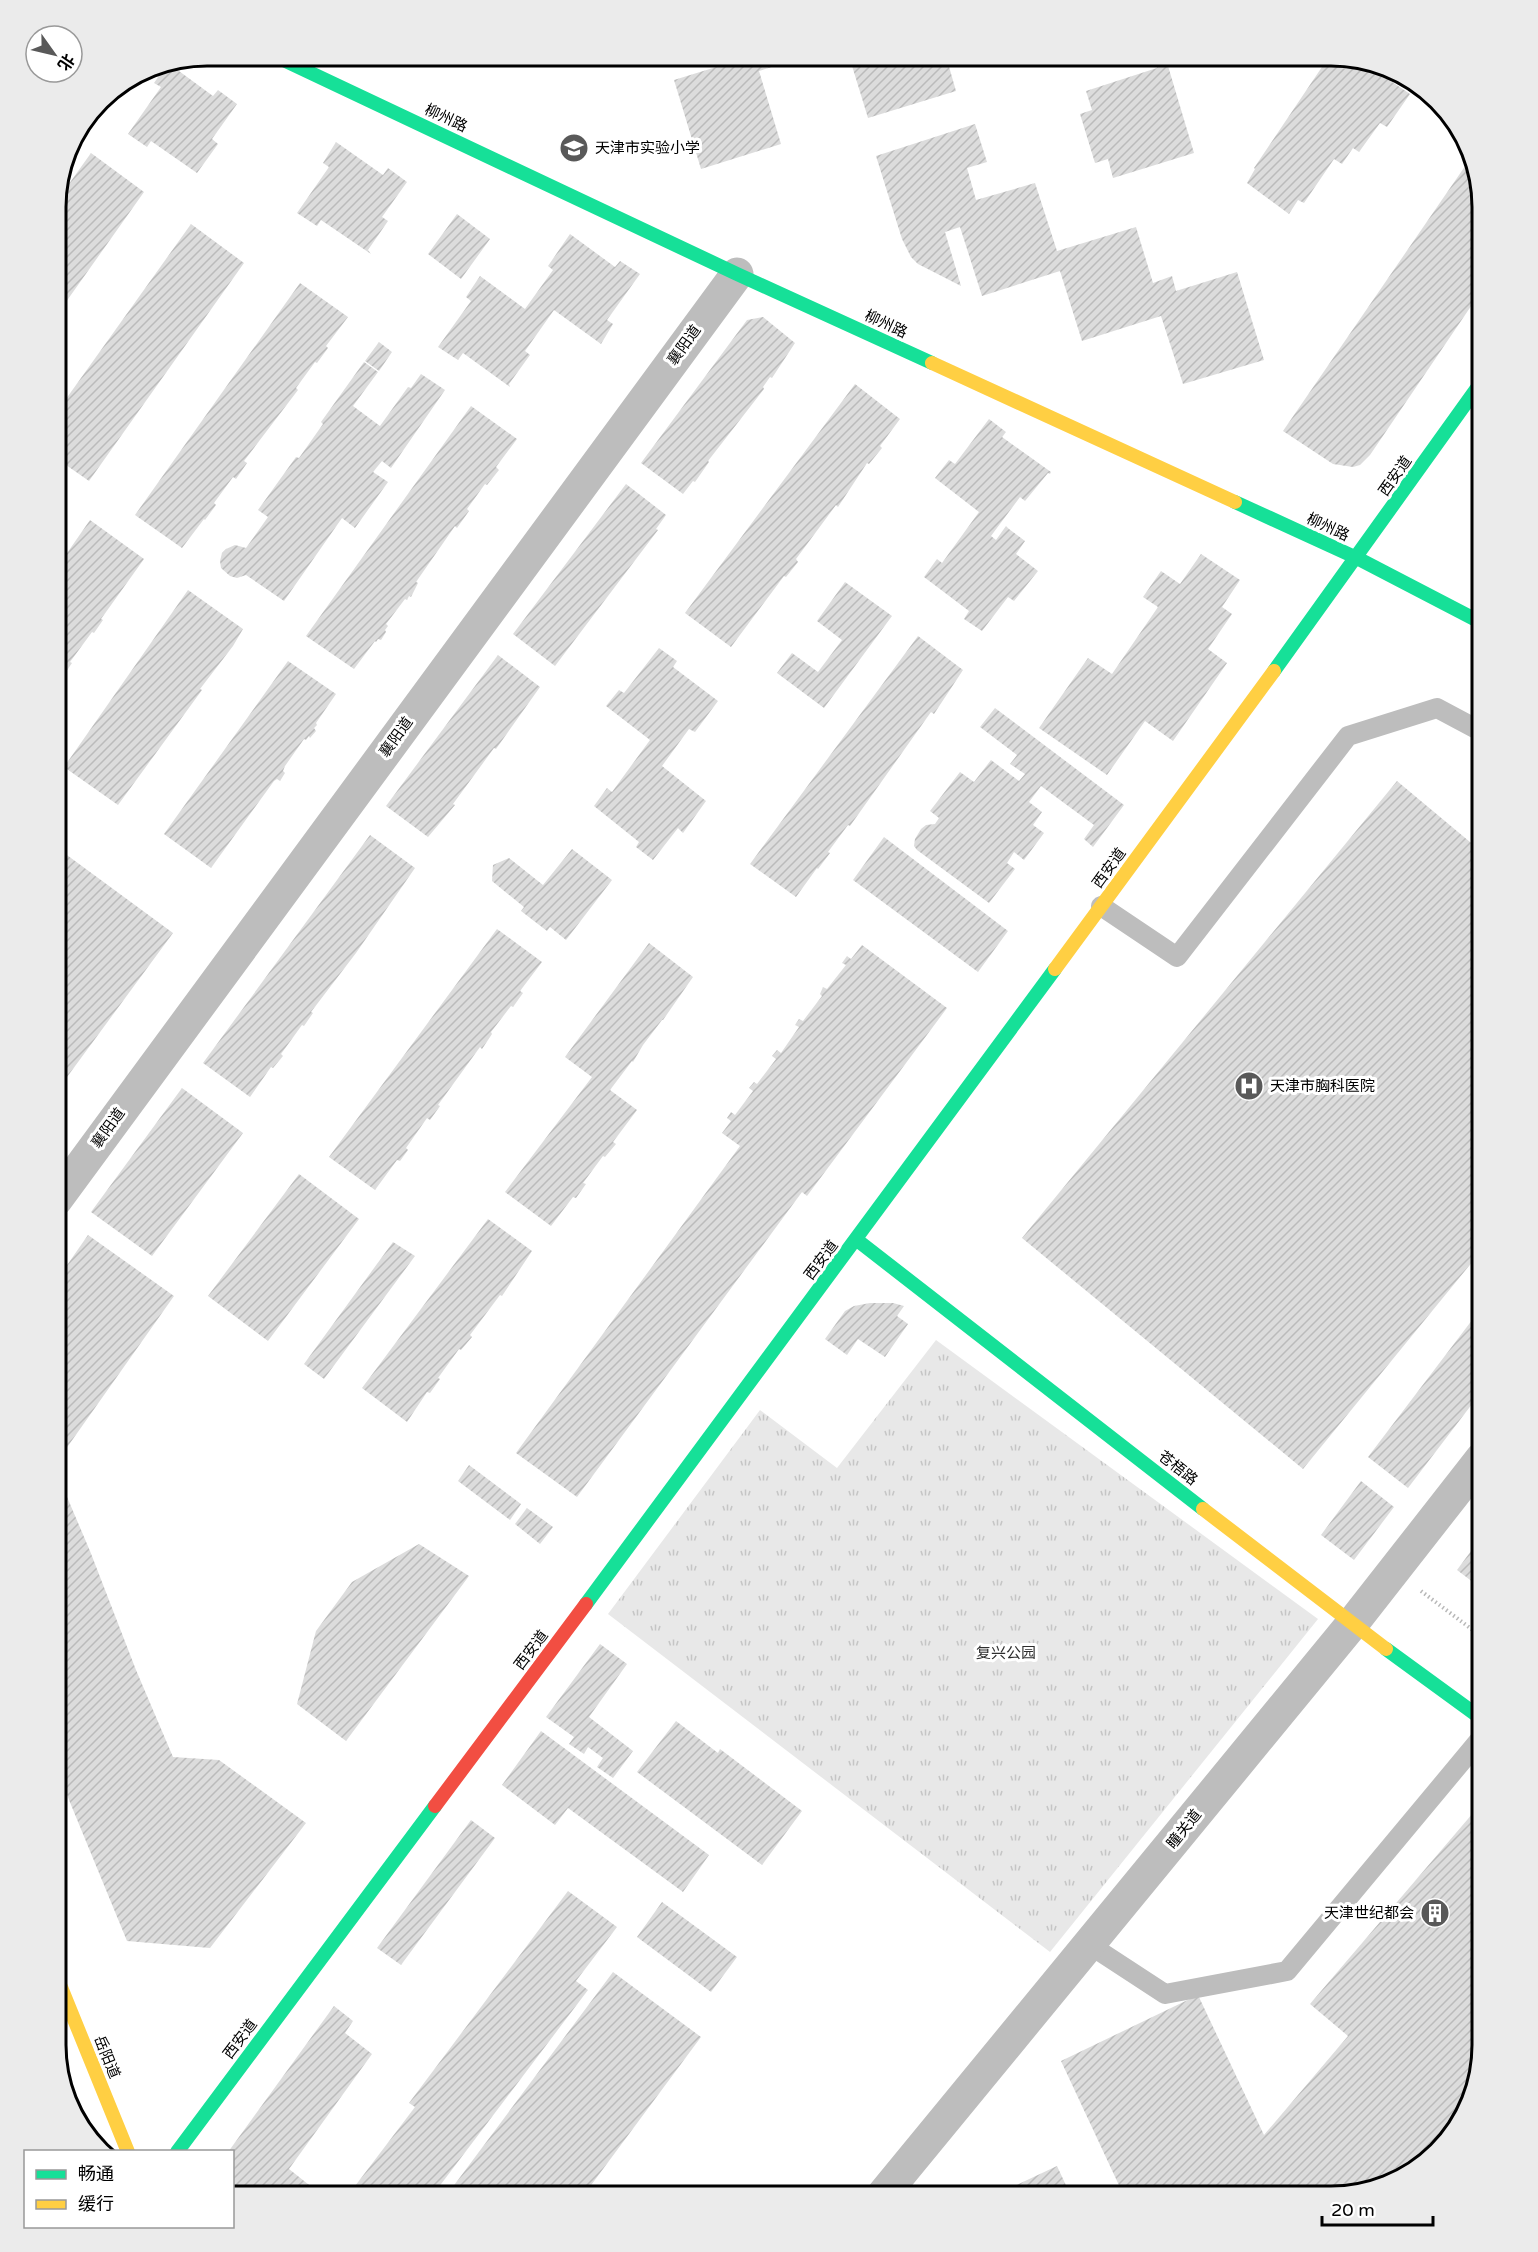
<svg xmlns="http://www.w3.org/2000/svg" width="1538" height="2252" font-family="'Varela Round','Noto Sans SC',sans-serif">
<style>
.park{fill:url(#park-tufts)}
.building{fill:url(#building-hatch)}
.lines{fill:none;stroke-linecap:round;stroke-linejoin:round}
.path{stroke:#b8b8b8;stroke-width:4;stroke-dasharray:1.5 3;stroke-linecap:butt}
.lane{stroke:#bdbdbd;stroke-width:20}
.street{stroke:#bdbdbd;stroke-width:33}
.fast{stroke:#16e098;stroke-width:14}
.slow{stroke:#ffcf43;stroke-width:14}
.jam{stroke:#f24e42;stroke-width:14}
.labels{text-anchor:middle;dominant-baseline:central;stroke-width:6;stroke-linejoin:round;paint-order:stroke}
.street-label{font-size:15px;fill:#000;stroke:#fff}
.poi-label{font-size:15px;fill:#000;stroke:#fff;text-anchor:start}
.park-label{font-size:15px;fill:#2d2d2d;stroke:#fff}
.rim{fill:none;stroke:#000;stroke-width:3}
</style>
<defs>
<pattern id="park-tufts" width="24" height="20" patternUnits="userSpaceOnUse" patternTransform="scale(1.5)"><rect width="24" height="20" fill="#e8e8e8"/><path d="M3 7l-1-3M5 7V3M7 7l1-3M15 17l-1-3M17 17v-4M19 17l1-3" fill="none" stroke="#c5c5c5"/></pattern>
<pattern id="building-hatch" width="6" height="6" patternUnits="userSpaceOnUse" patternTransform="scale(1.5)"><rect width="6" height="6" fill="#dcdcdc"/><path d="M-1 1l2-2M0 6l6-6M5 7l2-2" fill="none" stroke="#bbb"/></pattern>
</defs>
<rect width="100%" height="100%" fill="#fff"/>
<path class="park" d="M 936,1340 L 1318,1619 L 1050,1952 L 608,1614 L 760,1410 L 837,1468 Z"/>
<path class="building" d="M 752,56 L 807,56 L 759,71 L 781,144 L 701,169 L 674,80 Z
M 849,56 L 946,56 L 956,91 L 868,118 Z
M 1153,56 L 1199,56 L 1168,66 L 1194,153 L 1113,178 L 1108,159 L 1095,163 L 1080,114 L 1092,110 L 1086,91 L 1157,68 Z
M 1332,56 L 1341,56 L 1367,65 L 1410,94 L 1387,127 L 1380,123 L 1359,152 L 1353,148 L 1342,164 L 1334,159 L 1304,203 L 1298,200 L 1289,214 L 1247,183 L 1255,169 L 1254,168 L 1326,61 L 1328,63 Z
M 168,63 L 213,96 L 218,90 L 237,104 L 212,139 L 218,144 L 197,173 L 151,141 L 147,147 L 128,134 L 161,87 L 154,83 Z
M 975,124 L 987,162 L 967,168 L 976,200 L 1035,183 L 1057,251 L 1136,227 L 1153,283 L 1172,276 L 1176,291 L 1237,272 L 1264,360 L 1183,384 L 1161,316 L 1082,341 L 1060,271 L 982,296 L 960,227 L 945,232 L 961,286 L 918,264 L 911,257 L 902,239 L 876,156 Z
M 336,142 L 383,175 L 388,168 L 407,182 L 382,217 L 388,221 L 368,250 L 371,254 L 321,220 L 317,226 L 297,213 L 329,167 L 323,163 Z
M 91,153 L 144,192 L 56,316 L 56,202 Z
M 1470,159 L 1482,207 L 1482,290 L 1370,455 L 1360,465 L 1353,467 L 1333,464 L 1283,431 Z
M 457,214 L 490,239 L 461,279 L 428,254 Z
M 191,224 L 244,263 L 89,481 L 56,458 L 56,413 Z
M 570,234 L 615,267 L 620,261 L 640,274 L 607,320 L 613,324 L 601,344 L 554,310 L 525,351 L 530,355 L 509,384 L 510,387 L 463,353 L 458,360 L 438,347 L 471,301 L 466,297 L 480,276 L 525,309 L 553,270 L 548,266 Z
M 300,283 L 348,317 L 326,346 L 328,348 L 317,363 L 315,362 L 296,388 L 298,390 L 244,461 L 247,463 L 236,479 L 233,477 L 214,503 L 216,505 L 205,520 L 204,519 L 182,548 L 135,515 Z
M 763,317 L 795,343 L 772,378 L 770,377 L 763,387 L 764,389 L 708,461 L 709,462 L 695,482 L 693,481 L 683,494 L 641,463 L 747,320 Z
M 379,342 L 392,352 L 379,371 L 365,361 Z
M 364,362 L 378,372 L 353,406 L 380,426 L 408,387 L 411,388 L 421,374 L 445,390 L 391,468 L 382,461 L 373,472 L 388,482 L 355,528 L 342,518 L 284,601 L 246,575 L 237,578 L 230,576 L 221,568 L 220,561 L 222,553 L 226,549 L 235,545 L 246,548 L 268,517 L 258,510 L 296,457 L 299,458 L 323,424 L 321,422 Z
M 855,384 L 900,419 L 880,446 L 882,448 L 869,464 L 867,463 L 838,507 L 836,505 L 796,559 L 798,562 L 786,577 L 784,576 L 731,647 L 685,613 Z
M 471,406 L 517,439 L 496,467 L 499,470 L 487,485 L 485,484 L 467,509 L 469,511 L 457,528 L 455,526 L 416,582 L 418,583 L 411,597 L 409,596 L 407,600 L 405,599 L 386,624 L 388,626 L 385,630 L 386,632 L 381,640 L 378,639 L 376,642 L 375,641 L 354,669 L 306,636 Z
M 989,419 L 1006,432 L 1002,437 L 1051,472 L 1050,474 L 1048,473 L 1025,501 L 1020,497 L 991,536 L 996,540 L 1006,526 L 1009,529 L 1025,541 L 1016,554 L 1038,571 L 1014,601 L 1008,597 L 982,631 L 964,619 L 969,611 L 924,577 L 937,559 L 942,563 L 979,512 L 935,478 L 949,460 L 955,464 Z
M 626,484 L 666,515 L 656,529 L 658,530 L 555,666 L 513,634 Z
M 90,520 L 144,559 L 101,619 L 103,620 L 94,633 L 92,632 L 70,662 L 72,663 L 63,676 L 62,675 L 56,683 L 56,569 Z
M 1201,554 L 1240,580 L 1222,607 L 1232,614 L 1208,649 L 1227,663 L 1173,741 L 1145,721 L 1107,775 L 1039,728 L 1088,658 L 1112,674 L 1158,607 L 1143,597 L 1161,571 L 1180,584 Z
M 845,582 L 892,616 L 824,708 L 777,673 L 792,653 L 818,672 L 842,640 L 817,621 Z
M 188,590 L 243,629 L 233,646 L 200,689 L 202,690 L 118,805 L 64,767 Z
M 918,636 L 963,670 L 934,714 L 931,712 L 850,826 L 848,825 L 828,852 L 830,853 L 818,869 L 817,868 L 796,897 L 750,864 Z
M 659,648 L 677,661 L 673,667 L 718,701 L 695,732 L 689,729 L 662,766 L 706,801 L 683,833 L 678,828 L 653,860 L 636,847 L 639,842 L 594,806 L 607,788 L 612,792 L 650,740 L 606,706 L 619,690 L 624,693 Z
M 498,655 L 540,687 L 496,749 L 494,748 L 453,804 L 455,805 L 428,837 L 386,806 Z
M 288,661 L 336,694 L 316,723 L 317,725 L 314,728 L 316,731 L 310,738 L 309,736 L 306,740 L 304,739 L 285,766 L 283,771 L 285,773 L 280,781 L 277,779 L 274,781 L 211,868 L 164,834 Z
M 995,708 L 1124,805 L 1093,847 L 1084,839 L 1094,825 L 1041,786 L 1029,802 L 1042,812 L 1033,825 L 1044,833 L 1024,860 L 1014,852 L 1007,863 L 1015,869 L 989,903 L 917,850 L 914,846 L 915,839 L 921,829 L 926,825 L 935,824 L 939,818 L 930,811 L 960,772 L 974,782 L 991,760 L 1019,781 L 1025,774 L 1010,764 L 1017,755 L 980,727 Z
M 1397,781 L 1482,852 L 1482,1250 L 1303,1469 L 1022,1238 Z
M 370,835 L 415,868 L 356,953 L 311,1012 L 313,1013 L 304,1026 L 302,1025 L 281,1054 L 283,1056 L 273,1068 L 271,1067 L 250,1097 L 203,1063 Z
M 884,837 L 1008,931 L 978,972 L 853,880 Z
M 56,847 L 173,933 L 56,1092 Z
M 572,849 L 612,880 L 566,940 L 550,927 L 547,931 L 521,911 L 524,907 L 492,881 L 493,865 L 509,858 L 543,885 Z
M 497,929 L 542,962 L 520,991 L 523,993 L 513,1007 L 511,1006 L 491,1032 L 492,1034 L 482,1049 L 480,1047 L 438,1105 L 440,1106 L 430,1120 L 427,1118 L 406,1148 L 408,1150 L 400,1161 L 397,1160 L 375,1190 L 329,1157 Z
M 649,943 L 693,977 L 663,1020 L 662,1020 L 643,1045 L 633,1062 L 632,1061 L 610,1090 L 637,1110 L 613,1142 L 616,1144 L 605,1157 L 603,1156 L 583,1183 L 586,1184 L 576,1198 L 573,1197 L 551,1226 L 505,1192 L 592,1077 L 565,1057 Z
M 862,945 L 947,1008 L 807,1196 L 802,1192 L 577,1497 L 516,1453 L 740,1146 L 722,1133 L 731,1121 L 727,1118 L 731,1112 L 735,1115 L 753,1091 L 749,1088 L 754,1082 L 757,1084 L 776,1059 L 772,1056 L 777,1050 L 781,1053 L 799,1027 L 795,1025 L 799,1019 L 803,1021 L 822,996 L 820,994 L 823,987 L 827,989 L 846,965 L 842,963 L 847,956 L 851,959 Z
M 182,1088 L 243,1133 L 152,1256 L 91,1212 Z
M 299,1174 L 359,1219 L 268,1341 L 208,1296 Z
M 488,1219 L 532,1251 L 502,1296 L 500,1295 L 470,1335 L 472,1337 L 461,1350 L 459,1349 L 438,1378 L 440,1379 L 430,1393 L 427,1392 L 407,1422 L 362,1388 Z
M 88,1235 L 174,1296 L 56,1463 L 56,1281 Z
M 393,1242 L 415,1256 L 324,1379 L 304,1364 Z
M 870,1303 L 893,1303 L 904,1306 L 897,1316 L 908,1324 L 885,1357 L 858,1339 L 847,1355 L 825,1339 L 845,1311 L 854,1306 Z
M 1482,1307 L 1482,1391 L 1408,1488 L 1368,1457 Z
M 469,1465 L 521,1504 L 510,1520 L 458,1481 Z
M 56,1471 L 90,1551 L 136,1670 L 173,1757 L 219,1760 L 306,1823 L 210,1948 L 127,1941 L 69,1800 L 56,1761 Z
M 1361,1481 L 1394,1507 L 1354,1560 L 1321,1535 Z
M 527,1508 L 553,1527 L 540,1544 L 515,1524 Z
M 1482,1536 L 1482,1589 L 1457,1570 Z
M 419,1544 L 469,1576 L 346,1741 L 297,1704 L 316,1631 L 352,1582 Z
M 600,1644 L 627,1664 L 589,1717 L 633,1751 L 613,1778 L 597,1767 L 603,1758 L 588,1747 L 584,1754 L 569,1744 L 574,1737 L 546,1717 Z
M 676,1721 L 718,1753 L 720,1749 L 802,1811 L 762,1865 L 637,1772 Z
M 541,1731 L 709,1855 L 683,1892 L 568,1808 L 555,1825 L 502,1785 Z
M 1473,1813 L 1482,1821 L 1482,2046 L 1462,2121 L 1407,2176 L 1331,2196 L 1124,2196 L 1061,2061 L 1198,1995 L 1264,2135 L 1348,2036 L 1310,2004 Z
M 471,1820 L 495,1838 L 401,1965 L 377,1948 Z
M 568,1891 L 617,1927 L 576,1981 L 588,1990 L 432,2196 L 361,2196 L 352,2190 L 415,2107 L 409,2103 Z
M 662,1902 L 737,1957 L 711,1992 L 637,1937 Z
M 613,1972 L 701,2037 L 583,2196 L 446,2196 Z
M 334,2006 L 353,2021 L 345,2033 L 372,2054 L 289,2169 L 323,2196 L 232,2196 L 232,2151 L 229,2151 L 231,2148 Z
M 1057,2166 L 1071,2196 L 993,2196 Z"/>
<g class="lines">
<path class="path" d="M 1421,1591 L 1482,1637"/>
<path class="lane" d="M 1101,906 L 1177,957 L 1348,736 L 1437,708 L 1482,732
M 1090,1945 L 1165,1994 L 1287,1971 L 1482,1737"/>
<path class="street" d="M 56,1200 L 737,274
M 882,2196 L 1352,1624 L 1482,1458"/>
<path class="fast" d="M 275,56 L 737,274 L 932,363
M 1235,502 L 1357,558 L 1482,623
M 1274,671 L 1482,381
M 857,1240 L 1203,1509
M 586,1604 L 1055,969
M 1386,1649 L 1482,1719
M 177,2152 L 435,1806"/>
<path class="slow" d="M 932,363 L 1235,502
M 1055,969 L 1274,671
M 1203,1509 L 1386,1649
M 56,1975 L 128,2152"/>
<path class="jam" d="M 435,1806 L 586,1604"/>
</g>
<defs>
<g id="school-disc" transform="scale(1.5)"><circle r="9.5" fill="#595959" stroke="#fff"/><path d="M0-5L7-2L0 1L-7-2ZM-4 1L0 2.5L4 1V4Q0 6-4 4Z" fill="#fff"/></g>
<g id="hospital-disc" transform="scale(1.5)"><circle r="9.5" fill="#595959" stroke="#fff"/><path d="M-5-5h3v3.5h4V-5h3V5h-3V1.5h-4V5h-3Z" fill="#fff"/></g>
<g id="building-disc" transform="scale(1.5)"><circle r="9.5" fill="#595959" stroke="#fff"/><path d="M-4-6H4V6H1V3H-1V6H-4ZM-2.5-4.3h1.7v1.8h-1.7ZM.8-4.3h1.7v1.8H.8ZM-2.5-1h1.7V.8h-1.7ZM.8-1h1.7V.8H.8Z" fill="#fff"/></g>
</defs>
<g fill-rule="evenodd">
<use href="#school-disc" x="574" y="148"/>
<use href="#hospital-disc" x="1249" y="1086"/>
<use href="#building-disc" x="1435" y="1913"/>
</g>
<g class="labels">
<g class="street-label">
<text transform="translate(446 118) rotate(25)">柳州路</text>
<text transform="translate(886 324) rotate(25)">柳州路</text>
<text transform="translate(684 345) rotate(-54)">襄阳道</text>
<text transform="translate(1395 476) rotate(-55)">西安道</text>
<text transform="translate(1328 527) rotate(25)">柳州路</text>
<text transform="translate(396 737) rotate(-54)">襄阳道</text>
<text transform="translate(1109 868) rotate(-54)">西安道</text>
<text transform="translate(108 1128) rotate(-54)">襄阳道</text>
<text transform="translate(821 1260) rotate(-53)">西安道</text>
<text transform="translate(1178 1468) rotate(38)">苍梧路</text>
<text transform="translate(531 1650) rotate(-53)">西安道</text>
<text transform="translate(1184 1829) rotate(-51)">瞳关道</text>
<text transform="translate(240 2039) rotate(-53)">西安道</text>
<text transform="translate(107 2057) rotate(68)">岳阳道</text>
</g>
<g class="poi-label">
<text x="595" y="148">天津市实验小学</text>
<text x="1270" y="1086">天津市胸科医院</text>
<text x="1414" y="1913" text-anchor="end">天津世纪都会</text>
</g>
<g class="park-label">
<text x="1006" y="1653">复兴公园</text>
</g>
</g>
<path d="M0 0H1538V2252H0ZM207 66H1331A141 141 0 0 1 1472 207V2045A141 141 0 0 1 1331 2186H207A141 141 0 0 1 66 2045V207A141 141 0 0 1 207 66Z" fill="#ebebeb" fill-rule="evenodd"/>
<path class="rim" d="M207 66H1331A141 141 0 0 1 1472 207V2045A141 141 0 0 1 1331 2186H207A141 141 0 0 1 66 2045V207A141 141 0 0 1 207 66Z"/>
<rect x="24" y="2150" width="210" height="78" fill="#ffffff" stroke="#999999" stroke-width="1.5"/>
<rect x="36" y="2170" width="30" height="9" fill="#16e098" stroke="#999999" stroke-width="1.5"/>
<text x="78" y="2180" font-size="18" fill="#000000">畅通</text>
<rect x="36" y="2200" width="30" height="9" fill="#ffcf43" stroke="#999999" stroke-width="1.5"/>
<text x="78" y="2210" font-size="18" fill="#000000">缓行</text>
<g transform="translate(54 54) rotate(124)"><circle r="28" fill="#ffffff" stroke="#999999" stroke-width="1.5"/>
<path d="M0-4.5L10 22L0 15L-10 22Z" fill="#595959"/>
<text y="-9" font-size="16" font-weight="bold" text-anchor="middle" fill="#000000">北</text>
</g>
<path d="M1322 2216v9h111v-9" fill="none" stroke="#000000" stroke-width="3"/>
<text x="1331" y="2216" font-size="18" fill="#000000" stroke="#ffffff" stroke-width="4.5" paint-order="stroke">20 m</text>
</svg>
